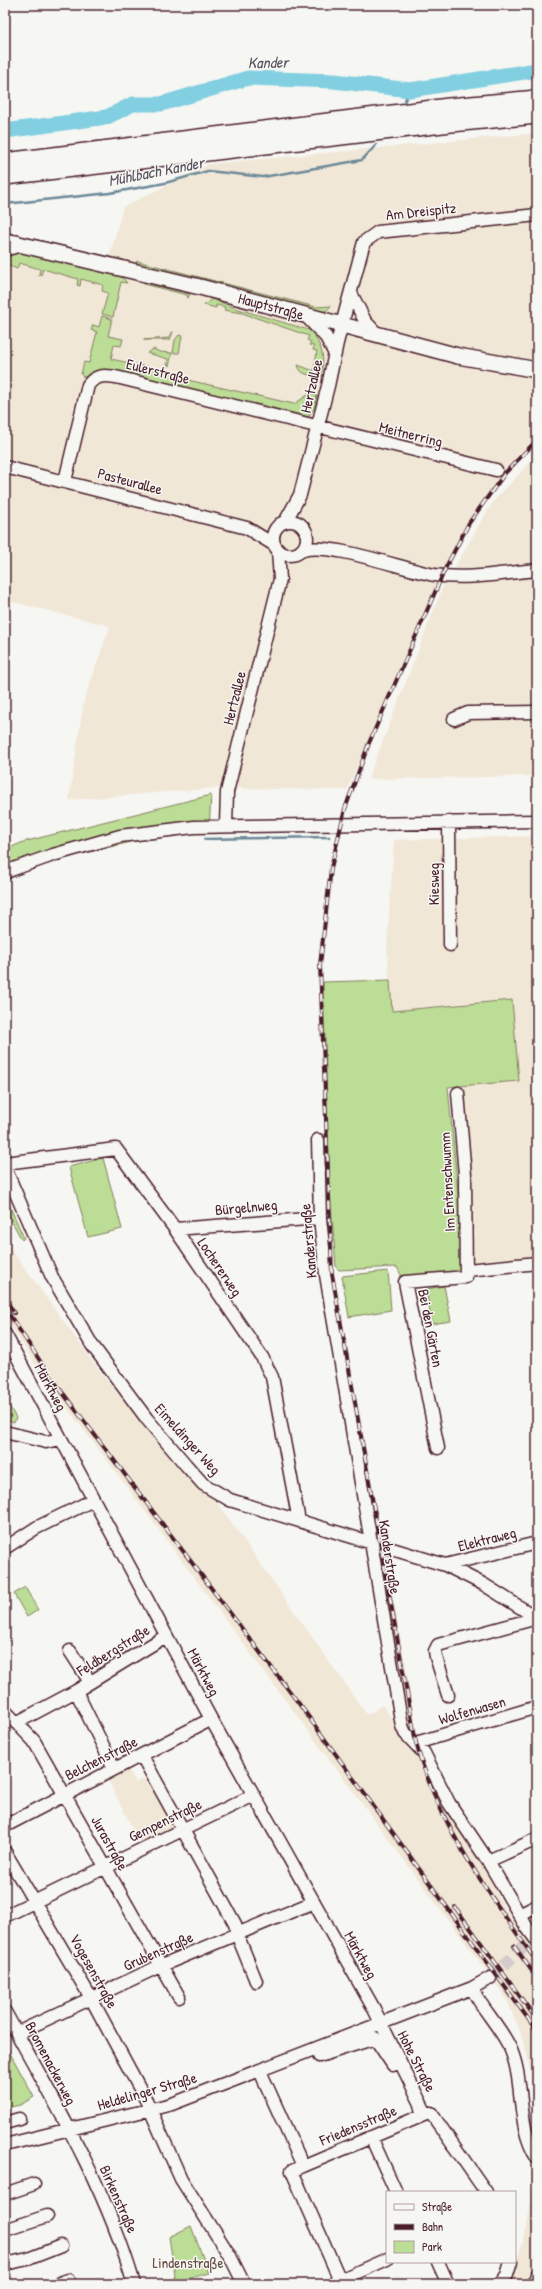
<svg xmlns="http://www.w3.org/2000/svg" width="542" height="2289" font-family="'Patrick Hand',sans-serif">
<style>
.built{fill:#f1e7d7}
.green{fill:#bcdd96;stroke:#837e60}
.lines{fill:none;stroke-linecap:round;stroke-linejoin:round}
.stream{stroke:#6c8998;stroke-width:2.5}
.river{stroke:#82cfe1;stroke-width:15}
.minor-tunnel{stroke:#d4cbca;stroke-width:12;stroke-dasharray:12 6;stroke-linecap:butt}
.minor-casing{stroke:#4a1f2b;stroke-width:15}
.major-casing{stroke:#4a1f2b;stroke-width:18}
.highway-casing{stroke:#4a1f2b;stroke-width:20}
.minor{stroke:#f6f6f2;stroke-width:12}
.major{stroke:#f6f6f2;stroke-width:15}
.highway{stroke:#f6f6f2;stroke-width:17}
.rail-casing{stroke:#4a1f2b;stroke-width:4}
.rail{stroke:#f6f6f2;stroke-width:2.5;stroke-dasharray:8;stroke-linecap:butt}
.minor-bridge-casing{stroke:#4a1f2b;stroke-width:15;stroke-linecap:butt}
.minor-bridge{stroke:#f6f6f2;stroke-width:12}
.labels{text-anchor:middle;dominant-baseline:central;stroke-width:3;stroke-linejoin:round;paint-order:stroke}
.street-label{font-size:15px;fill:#4a1f2b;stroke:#f6f6f2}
.park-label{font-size:15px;fill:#664e46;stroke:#f6f6f2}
.water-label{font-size:16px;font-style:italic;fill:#5b5462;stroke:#f6f6f2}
</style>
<rect width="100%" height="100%" fill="#f6f6f2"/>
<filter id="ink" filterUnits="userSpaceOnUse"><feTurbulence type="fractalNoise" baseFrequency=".025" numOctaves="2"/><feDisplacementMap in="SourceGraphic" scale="8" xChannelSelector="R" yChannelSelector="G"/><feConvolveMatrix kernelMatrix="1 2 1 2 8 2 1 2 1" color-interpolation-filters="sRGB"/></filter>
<g filter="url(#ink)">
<path class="built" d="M 537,133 L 537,440 L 505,473 L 469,523 L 446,567 L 347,790 L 216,788 L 69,800 L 84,700 L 110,626 L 5,600 L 5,578 L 10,562 L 5,561 L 5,258 L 17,252 L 105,273 L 123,207 L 209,164 Z
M 537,455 L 537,776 L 368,779 L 442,589 L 492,503 Z
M 537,836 L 537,1258 L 479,1265 L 473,1260 L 473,1222 L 463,1086 L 519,1081 L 512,1000 L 391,1011 L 387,945 L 394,840 Z
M 5,1241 L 105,1378 L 199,1490 L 214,1498 L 367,1715 L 382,1705 L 397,1726 L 376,1549 L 385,1552 L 418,1737 L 448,1810 L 483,1866 L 507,1912 L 537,1952 L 537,2258 L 528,2284 L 509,2284 L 524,2239 L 537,2171 L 537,2113 L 528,2058 L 520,2031 L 505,1996 L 104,1456 L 46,1381 L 5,1317 Z
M 126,1765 L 136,1783 L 149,1776 L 175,1828 L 141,1845 L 108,1780 L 116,1776 L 113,1771 Z"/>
<path class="green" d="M 8,233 L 124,260 L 9,235 Z
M 17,252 L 122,277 L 127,283 L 121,282 L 113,317 L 102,314 L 108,293 L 102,291 L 103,285 L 81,279 L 80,286 L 77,285 L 78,279 L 43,269 L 41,275 L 39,275 L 40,269 L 19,263 L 17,269 L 8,265 L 5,270 L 5,253 Z
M 137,261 L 316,307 L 331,306 L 326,311 L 315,311 L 136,264 Z
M 145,283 L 190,294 L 188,298 L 187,295 L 144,284 Z
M 212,299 L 238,309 L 312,331 L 317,335 L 315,337 C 324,351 324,361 321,377 C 312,375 300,376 298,365 L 314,371 L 317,351 L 313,350 L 314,346 L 309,345 L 311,342 L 307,340 L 309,336 L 242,313 L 224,310 L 225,307 L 216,305 L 216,308 L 204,305 Z
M 102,316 L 112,319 L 108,336 L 123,339 L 121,346 L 114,345 L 111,359 L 180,374 L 179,378 L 183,379 L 294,404 L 311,393 L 317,396 L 314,409 L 307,418 L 89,376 L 83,377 L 81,374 L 84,362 L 89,363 L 97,332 L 91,330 L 93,325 L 99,327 Z
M 171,332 L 173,332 L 170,340 L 143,340 L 169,338 Z
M 179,335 L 182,336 L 179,353 L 173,353 L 175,340 Z
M 153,349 L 160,352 L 172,353 L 169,366 L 167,364 L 168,359 L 147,353 Z
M 211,795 L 209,830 L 131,842 L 40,864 L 5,881 L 5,850 L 23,842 Z
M 390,980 L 392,1011 L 512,1000 L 519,1081 L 448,1087 L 463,1246 L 462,1273 L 405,1277 L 401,1275 L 397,1267 L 339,1270 L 336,1267 L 330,1192 L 323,982 Z
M 103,1158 L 122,1229 L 88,1237 L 69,1167 Z
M 5,1196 L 24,1238 L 22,1240 L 5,1209 Z
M 388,1271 L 391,1310 L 349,1317 L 342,1276 Z
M 444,1286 L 451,1321 L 432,1324 L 426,1289 Z
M 5,1399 L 16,1418 L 14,1423 L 5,1420 Z
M 25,1587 L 38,1610 L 27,1617 L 14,1594 Z
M 5,2044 L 34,2097 L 20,2105 L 5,2108 Z
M 191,2226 L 209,2273 L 176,2282 L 169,2237 Z"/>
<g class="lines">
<path class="stream" d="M 404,102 L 410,90
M 5,204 L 110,193 L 165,183 L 208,171 L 263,177 L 362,160 L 376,145
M 205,839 L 329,837"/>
<path class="river" d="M 5,131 L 107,117 L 133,104 L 161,104 L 248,78 L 334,81 L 410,90 L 537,70"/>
<path class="minor-tunnel" d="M 490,1978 L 528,1943"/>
<g class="minor-casing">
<path id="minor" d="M 351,293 L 365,321 L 378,335
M 306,316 L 326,337 L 335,354
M 5,467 L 247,528 L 273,544
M 65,481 L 88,385 C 96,374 107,375 120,378 L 496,470
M273 538a17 17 0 1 1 34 0a17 17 0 1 1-34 0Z
M 285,522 L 300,495 L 328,386 L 337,343 L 364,242 L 378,232 L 537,215
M 303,550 C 331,542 402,569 434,575 C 467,580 503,573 537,570
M 454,719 L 468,713 L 537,712
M 449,822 L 450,945
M 226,825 L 227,792 L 280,579 L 278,551
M 5,872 L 53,855 L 120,836 L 194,827 L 537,821
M 318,1140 L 320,1218 L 326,1275 L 402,1726 L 405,1733 L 424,1753 L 449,1803 L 488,1861 L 526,1926
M 5,1163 L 116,1149 L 175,1229 L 262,1357 L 272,1377 L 299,1521
M 5,1168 L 52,1277 L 92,1345 L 147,1419 L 186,1465 L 203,1484 L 230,1500 L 445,1565 L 483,1584 L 537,1618
M 175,1229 L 320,1218
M 467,1270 L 537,1263
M 5,1334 L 211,1719 L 374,2009 L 426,2114 L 431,2113 L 486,2192
M 5,1432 L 46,1442 L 60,1439
M 438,1448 L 405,1282 L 466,1277 L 465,1175 L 458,1093
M 5,1548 L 36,1528 L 93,1500
M 445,1565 L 537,1543
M 70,1651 L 90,1682
M 76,1691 L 114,1768
M 448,1695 L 436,1657 L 435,1651 L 438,1645 L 537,1618
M 5,1711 L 34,1741 L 179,1997
M 16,1723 L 76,1691 L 166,1636
M 416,1743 L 537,1707
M 142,1756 L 235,1924 L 237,1934 L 256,1981
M 5,1826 L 211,1719
M 5,1852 L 91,1998 L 146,2100 L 181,2179 L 230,2256 L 244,2284
M 488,1861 L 537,1839
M 519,1915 L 537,1906
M 5,1916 L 254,1795
M 472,1988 C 482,2010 501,2027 511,2050 C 525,2085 516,2125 537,2158
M 5,2012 C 53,2099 106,2187 134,2284
M 17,2033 L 160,1966 L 314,1902
M 319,2056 L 375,2038 L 393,2065
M 260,2071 L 303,2166 L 292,2171 L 340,2280 L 335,2284
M 5,2123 L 19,2119
M 371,2137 L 396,2192
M 5,2145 L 172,2104 L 472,1988 L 490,1978
M 303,2166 L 426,2114 L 421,2109
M 5,2194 L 34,2184
M 5,2230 L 47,2216
M 438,2262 L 448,2284
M 5,2264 L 28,2259 L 61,2246
M 340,2280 L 387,2259
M 57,2284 L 68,2280
M 500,2284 L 507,2275 L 511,2262
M 533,2284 L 537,2275"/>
</g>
<g class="major-casing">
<path id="major" d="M 6,241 L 200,287 L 458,356 L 537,370"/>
</g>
<g class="highway-casing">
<path id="highway" d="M 5,162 L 449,107 L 537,99
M 5,176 L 451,123 L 537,115
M 5,247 L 16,244"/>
</g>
<use href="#minor" class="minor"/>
<use href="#major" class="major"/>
<use href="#highway" class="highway"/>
<g class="rail-casing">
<path id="rail" d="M 5,1298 L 14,1313
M 5,1308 L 50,1376 L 297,1701 L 537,2031
M 455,1907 L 537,2020
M 514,1946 L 537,1978
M 532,1955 C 485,1889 437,1821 416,1743 L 332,1274 L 320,965 L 331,868 L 345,809 L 369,743 L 446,567 L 469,523 L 505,473 L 537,440"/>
</g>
<use href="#rail" class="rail"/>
<g class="minor-bridge-casing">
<path id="minor-bridge" d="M 526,1926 L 537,1941"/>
</g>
<use href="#minor-bridge" class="minor-bridge"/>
</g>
</g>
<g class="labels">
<g class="street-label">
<text transform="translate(421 211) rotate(-6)">Am Dreispitz</text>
<text transform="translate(271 306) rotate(15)">Hauptstraße</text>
<text transform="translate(158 371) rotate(14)">Eulerstraße</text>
<text transform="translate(311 386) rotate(-77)">Hertzallee</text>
<text transform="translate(411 434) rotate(14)">Meitnerring</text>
<text transform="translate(130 481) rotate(15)">Pasteurallee</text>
<text transform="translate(234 698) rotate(-76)">Hertzallee</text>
<text transform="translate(433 884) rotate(-90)">Kiesweg</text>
<text transform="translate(447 1182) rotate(-93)">Im Entenschwumm</text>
<text transform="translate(246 1207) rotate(-5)">Bürgelnweg</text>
<text transform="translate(308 1241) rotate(-95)">Kanderstraße</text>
<text transform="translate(220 1267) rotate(56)">Lochererweg</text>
<text transform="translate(431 1328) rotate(79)">Bei den Gärten</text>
<text transform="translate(51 1387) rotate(62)">Märktweg</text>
<text transform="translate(188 1439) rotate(48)">Eimeldinger Weg</text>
<text transform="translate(487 1539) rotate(-14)">Elektraweg</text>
<text transform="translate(390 1557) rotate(81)">Kanderstraße</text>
<text transform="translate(113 1650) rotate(-32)">Feldbergstraße</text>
<text transform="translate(204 1672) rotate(62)">Märktweg</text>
<text transform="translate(472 1710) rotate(-16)">Wolfenwasen</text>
<text transform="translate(101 1758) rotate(-27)">Belchenstraße</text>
<text transform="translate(165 1820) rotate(-26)">Gempenstraße</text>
<text transform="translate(110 1843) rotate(61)">Jurastraße</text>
<text transform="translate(158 1951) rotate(-24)">Grubenstraße</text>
<text transform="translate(361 1955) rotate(61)">Märktweg</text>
<text transform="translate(94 1971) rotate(61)">Vogesenstraße</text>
<text transform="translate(417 2061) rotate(63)">Hohe Straße</text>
<text transform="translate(51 2063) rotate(62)">Bromenackerweg</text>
<text transform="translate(147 2091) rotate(-16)">Heldelinger Straße</text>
<text transform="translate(358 2125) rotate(-23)">Friedensstraße</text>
<text transform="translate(119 2199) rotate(66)">Birkenstraße</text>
</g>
<g class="park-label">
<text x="188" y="2262">Lindenstraße</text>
</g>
<g class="water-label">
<text transform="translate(268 62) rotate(-1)">Kander</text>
<text transform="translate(156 171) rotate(-11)">Mühlbach Kander</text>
</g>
</g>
<rect width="542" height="2289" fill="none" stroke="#f6f6f2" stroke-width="20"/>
<rect x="10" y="10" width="522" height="2269" fill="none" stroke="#4a1f2b" stroke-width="1.5" filter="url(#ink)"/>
<rect x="386" y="2191" width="130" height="72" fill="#f6f6f2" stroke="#b1a0a2"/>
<rect x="394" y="2204" width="20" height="6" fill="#f6f6f2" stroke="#b1a0a2"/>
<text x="422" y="2211" font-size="12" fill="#4a1f2b">Straße</text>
<rect x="394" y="2224" width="20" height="6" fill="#4a1f2b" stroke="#b1a0a2"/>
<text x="422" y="2231" font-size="12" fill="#4a1f2b">Bahn</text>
<rect x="394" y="2241" width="20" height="12" fill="#bcdd96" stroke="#b1a0a2"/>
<text x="422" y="2251" font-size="12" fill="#4a1f2b">Park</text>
</svg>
